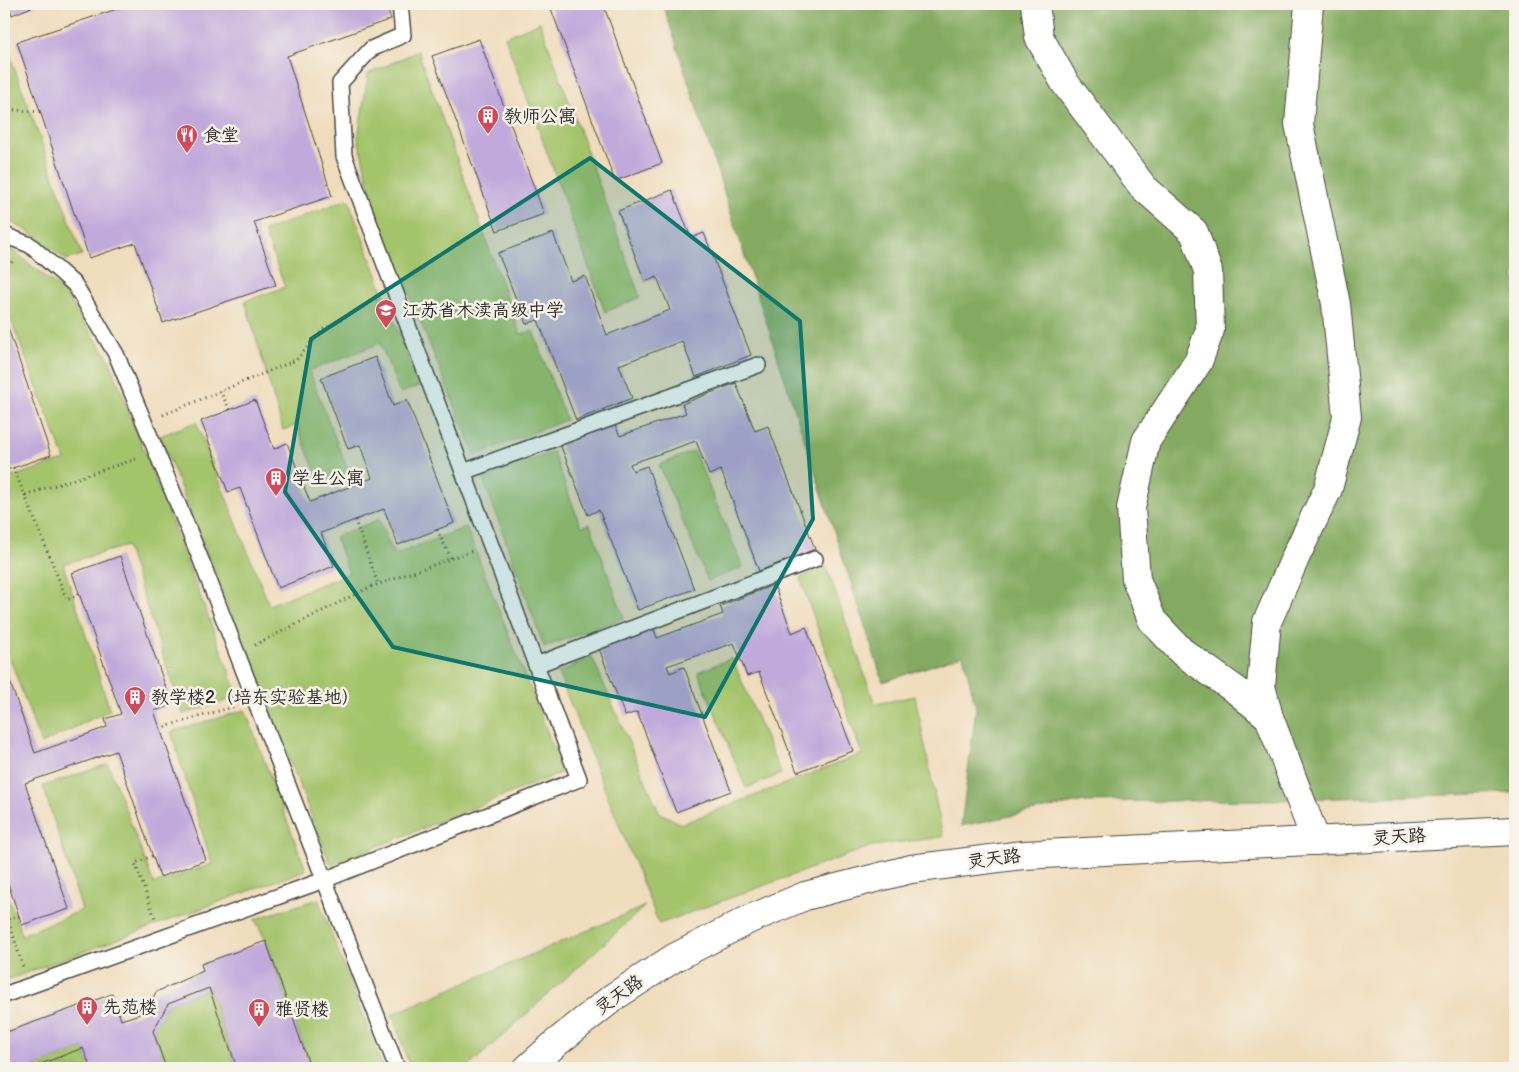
<svg xmlns="http://www.w3.org/2000/svg" width="1519" height="1072" font-family="'Balsamiq Sans','LXGW WenKai TC',sans-serif">
<style>
.green{fill:#a4c46c;stroke:#68784c}
.forest{fill:#83aa60;stroke:#576a46}
.building{fill:#c1aadb}
.lines{fill:none;stroke-linecap:round;stroke-linejoin:round}
.service-casing{stroke:#484641;stroke-width:18}
.minor-casing{stroke:#484641;stroke-width:30}
.tertiary-casing{stroke:#484641;stroke-width:30}
.path{stroke:#484641;stroke-width:3;stroke-dasharray:1 4;stroke-linecap:butt}
.service{stroke:#fff;stroke-width:15}
.minor{stroke:#fff;stroke-width:28}
.tertiary{stroke:#fff;stroke-width:28}
.marked{fill:#0f766e;fill-opacity:0.2;stroke:#0f766e;stroke-width:4;stroke-linejoin:round}
.labels{text-anchor:middle;dominant-baseline:central;stroke-width:5;stroke-linejoin:round;paint-order:stroke}
.poi-label{font-size:18px;fill:#2b2b2b;stroke:#f7f3e8;text-anchor:start}
.street-label{font-size:18px;fill:#2b2b2b;stroke:#f7f3e8}
</style>
<rect width="100%" height="100%" fill="#f7f3e8"/>
<filter id="ink" filterUnits="userSpaceOnUse"><feTurbulence type="fractalNoise" baseFrequency=".02" numOctaves="2"/><feDisplacementMap in="SourceGraphic" scale="10" xChannelSelector="R" yChannelSelector="G"/><feConvolveMatrix kernelMatrix="1 2 1 2 8 2 1 2 1" color-interpolation-filters="sRGB"/></filter>
<filter id="wash" filterUnits="userSpaceOnUse"><feTurbulence type="fractalNoise" baseFrequency=".0096" numOctaves="4" result="noise"/><feDisplacementMap in="SourceGraphic" scale="20" xChannelSelector="R" yChannelSelector="G"/><feGaussianBlur stdDeviation="1.12" result="paint"/><feColorMatrix in="noise" values="0 0 0 0 0 0 0 0 0 0 0 0 0 0 0 0 0 1.4 0 .05"/><feComposite in="paint" operator="in"/></filter>
<g filter="url(#wash)">
<rect width="100%" height="100%" fill="#efdcbb"/>
<path class="green" d="M 540,22 L 640,297 L 605,312 L 505,37 Z
M 4,39 L 82,255 L 66,260 L 36,236 L 4,218 Z
M 418,51 L 520,334 L 533,331 L 566,420 L 475,455 L 376,214 L 358,138 L 368,74 Z
M 348,199 L 419,386 L 400,393 L 380,343 L 309,371 L 349,473 L 320,484 L 297,425 L 283,430 L 245,301 L 285,287 L 264,231 Z
M 4,245 L 9,247 L 64,292 L 109,359 L 239,697 L 183,714 L 126,546 L 63,564 L 110,710 L 41,744 L 4,642 L 4,479 L 65,460 L 4,302 Z
M 196,422 L 269,605 L 349,573 L 335,537 L 379,519 L 394,555 L 466,527 L 563,772 L 331,865 L 160,436 Z
M 694,451 L 743,567 L 708,581 L 659,465 Z
M 553,452 L 581,527 L 590,524 L 624,618 L 544,647 L 483,478 Z
M 826,566 L 875,704 L 915,696 L 943,837 L 872,846 L 659,924 L 558,673 L 592,657 L 659,812 L 681,824 L 862,754 L 800,578 Z
M 732,658 L 781,774 L 746,788 L 698,672 Z
M 245,710 L 306,870 L 4,981 L 4,887 L 22,935 L 82,910 L 43,786 L 108,764 L 154,884 L 212,864 L 171,732 Z
M 318,899 L 383,1068 L 306,1068 L 310,1066 L 266,941 L 255,919 Z
M 645,906 L 467,1068 L 410,1068 L 392,1014 Z
M 209,988 L 237,1068 L 166,1068 L 153,1031 L 168,1004 Z
M 83,1048 L 91,1068 L 30,1068 Z"/>
<path class="forest" d="M 663,4 L 1515,4 L 1515,793 L 1272,800 L 1080,802 L 961,826 L 976,708 L 963,655 L 883,682 Z"/>
<g id="blocks">
<path class="building" d="M 7,4 L 39,4 L 12,15 Z
M 132,4 L 385,4 L 391,19 L 287,56 L 332,196 L 254,222 L 276,285 L 163,323 L 135,243 L 89,258 L 17,42 Z
M 556,4 L 603,4 L 662,163 L 615,181 L 550,6 Z
M 479,39 L 544,214 L 497,231 L 432,56 Z
M 672,190 L 691,238 L 704,233 L 751,355 L 696,377 L 682,341 L 619,365 L 632,398 L 576,420 L 538,320 L 526,324 L 498,253 L 553,233 L 571,281 L 585,276 L 607,335 L 670,310 L 657,277 L 645,282 L 618,211 Z
M 4,316 L 51,455 L 4,471 Z
M 375,357 L 393,406 L 407,400 L 454,523 L 398,545 L 384,509 L 321,533 L 334,566 L 278,588 L 240,488 L 228,492 L 201,421 L 255,400 L 274,449 L 287,443 L 310,502 L 372,478 L 360,445 L 348,449 L 321,378 Z
M 736,383 L 755,431 L 768,426 L 815,549 L 759,571 L 721,470 L 709,475 L 696,441 L 630,464 L 633,471 L 647,466 L 694,589 L 638,610 L 599,510 L 588,515 L 560,444 L 614,423 L 620,436 L 686,413 L 682,404 Z
M 120,556 L 172,705 L 154,711 L 206,860 L 160,877 L 116,751 L 25,783 L 69,909 L 22,925 L 4,872 L 4,665 L 35,753 L 107,727 L 105,719 L 121,714 L 72,573 Z
M 774,585 L 792,633 L 806,627 L 853,751 L 797,772 L 759,672 L 747,676 L 734,643 L 667,666 L 670,673 L 684,667 L 731,791 L 676,812 L 637,712 L 625,716 L 598,646 L 652,624 L 657,638 L 723,614 L 720,606 Z
M 266,941 L 310,1067 L 306,1068 L 237,1068 L 209,988 L 168,1004 L 153,1031 L 166,1068 L 91,1068 L 83,1048 L 30,1068 L 4,1068 L 4,1033 L 112,994 L 121,1020 L 146,1012 L 156,992 L 203,971 L 201,964 Z"/>
</g>
</g>
<g filter="url(#ink)">
<use href="#blocks" fill-opacity="0" stroke="#484641" stroke-width="1"/>
<g class="lines">
<g class="service-casing">
<path id="service" d="M 4,235 L 30,245 L 75,285 L 116,354 L 201,560 L 397,1068
M 463,472 L 758,365
M 536,665 L 815,559
M 4,995 L 324,880 L 579,779 L 344,156 L 340,83 L 371,49 L 403,35 L 400,4"/>
</g>
<g class="minor-casing">
<path id="minor" d="M 1035,4 L 1039,37 L 1065,83 L 1143,187 L 1194,232 L 1208,271 L 1210,330 L 1198,362 L 1146,441 L 1131,508 L 1136,579 L 1152,620 L 1182,652 L 1237,691 L 1269,717 L 1316,841
M 1269,717 L 1261,686 L 1267,622 L 1296,556 L 1328,489 L 1347,417 L 1336,304 L 1299,124 L 1309,4"/>
</g>
<g class="tertiary-casing">
<path id="tertiary" d="M 528,1068 L 556,1043 L 615,996 L 674,958 L 750,919 L 805,896 L 911,869 L 1023,855 L 1515,831"/>
</g>
<path class="path" d="M 4,109 L 41,112
M 4,269 L 13,261
M 220,391 L 230,410
M 163,415 L 296,360 L 324,329 L 376,299
M 13,468 L 25,495 L 136,459
M 25,495 L 67,600 L 79,594
M 355,520 L 378,584
M 437,530 L 451,558
M 255,645 L 368,588 L 472,551
M 160,728 L 236,706
M 152,856 L 135,863 L 155,918
M 19,916 L 8,919 L 23,967"/>
<use href="#service" class="service"/>
<use href="#minor" class="minor"/>
<use href="#tertiary" class="tertiary"/>
</g>
</g>
<path class="marked" d="M 590,158 L 800,321 L 813,519 L 705,717 L 393,647 L 285,492 L 311,339 Z"/>
<defs>
<g id="building-pin" transform="scale(1.125)"><path d="M0 17L-7.5 6A9.5 9.5 0 1 1 7.5 6Z" fill="#d1495b" stroke="#f7f3e8"/><path d="M-4-6H4V6H1V3H-1V6H-4ZM-2.5-4.3h1.7v1.8h-1.7ZM.8-4.3h1.7v1.8H.8ZM-2.5-1h1.7V.8h-1.7ZM.8-1h1.7V.8H.8Z" fill="#fff"/></g>
<g id="restaurant-pin" transform="scale(1.125)"><path d="M0 17L-7.5 6A9.5 9.5 0 1 1 7.5 6Z" fill="#d1495b" stroke="#f7f3e8"/><path d="M-5-6h1v4h1v-4h1v4h1v-4h1v5L-1.5 .5V6h-2V.5L-5-1ZM5-6V6H3V1.5H1.5Q1.5-4 5-6Z" fill="#fff"/></g>
<g id="school-pin" transform="scale(1.125)"><path d="M0 17L-7.5 6A9.5 9.5 0 1 1 7.5 6Z" fill="#d1495b" stroke="#f7f3e8"/><path d="M0-5L7-2L0 1L-7-2ZM-4 1L0 2.5L4 1V4Q0 6-4 4Z" fill="#fff"/></g>
</defs>
<g fill-rule="evenodd">
<use href="#building-pin" x="488" y="116"/>
<use href="#restaurant-pin" x="187" y="135"/>
<use href="#school-pin" x="386" y="310"/>
<use href="#building-pin" x="276" y="478"/>
<use href="#building-pin" x="135" y="697"/>
<use href="#building-pin" x="87" y="1007"/>
<use href="#building-pin" x="259" y="1009"/>
</g>
<g class="labels">
<g class="poi-label">
<text x="504" y="116">教师公寓</text>
<text x="203" y="135">食堂</text>
<text x="402" y="310">江苏省木渎高级中学</text>
<text x="292" y="478">学生公寓</text>
<text x="151" y="697">教学楼2（培东实验基地）</text>
<text x="103" y="1007">先范楼</text>
<text x="275" y="1009">雅贤楼</text>
</g>
<g class="street-label">
<text transform="translate(1399 837) rotate(-3)">灵天路</text>
<text transform="translate(994 859) rotate(-7)">灵天路</text>
<text transform="translate(619 995) rotate(-35)">灵天路</text>
</g>
</g>
<rect width="1519" height="1072" fill="none" stroke="#f7f3e8" stroke-width="20"/>
</svg>
